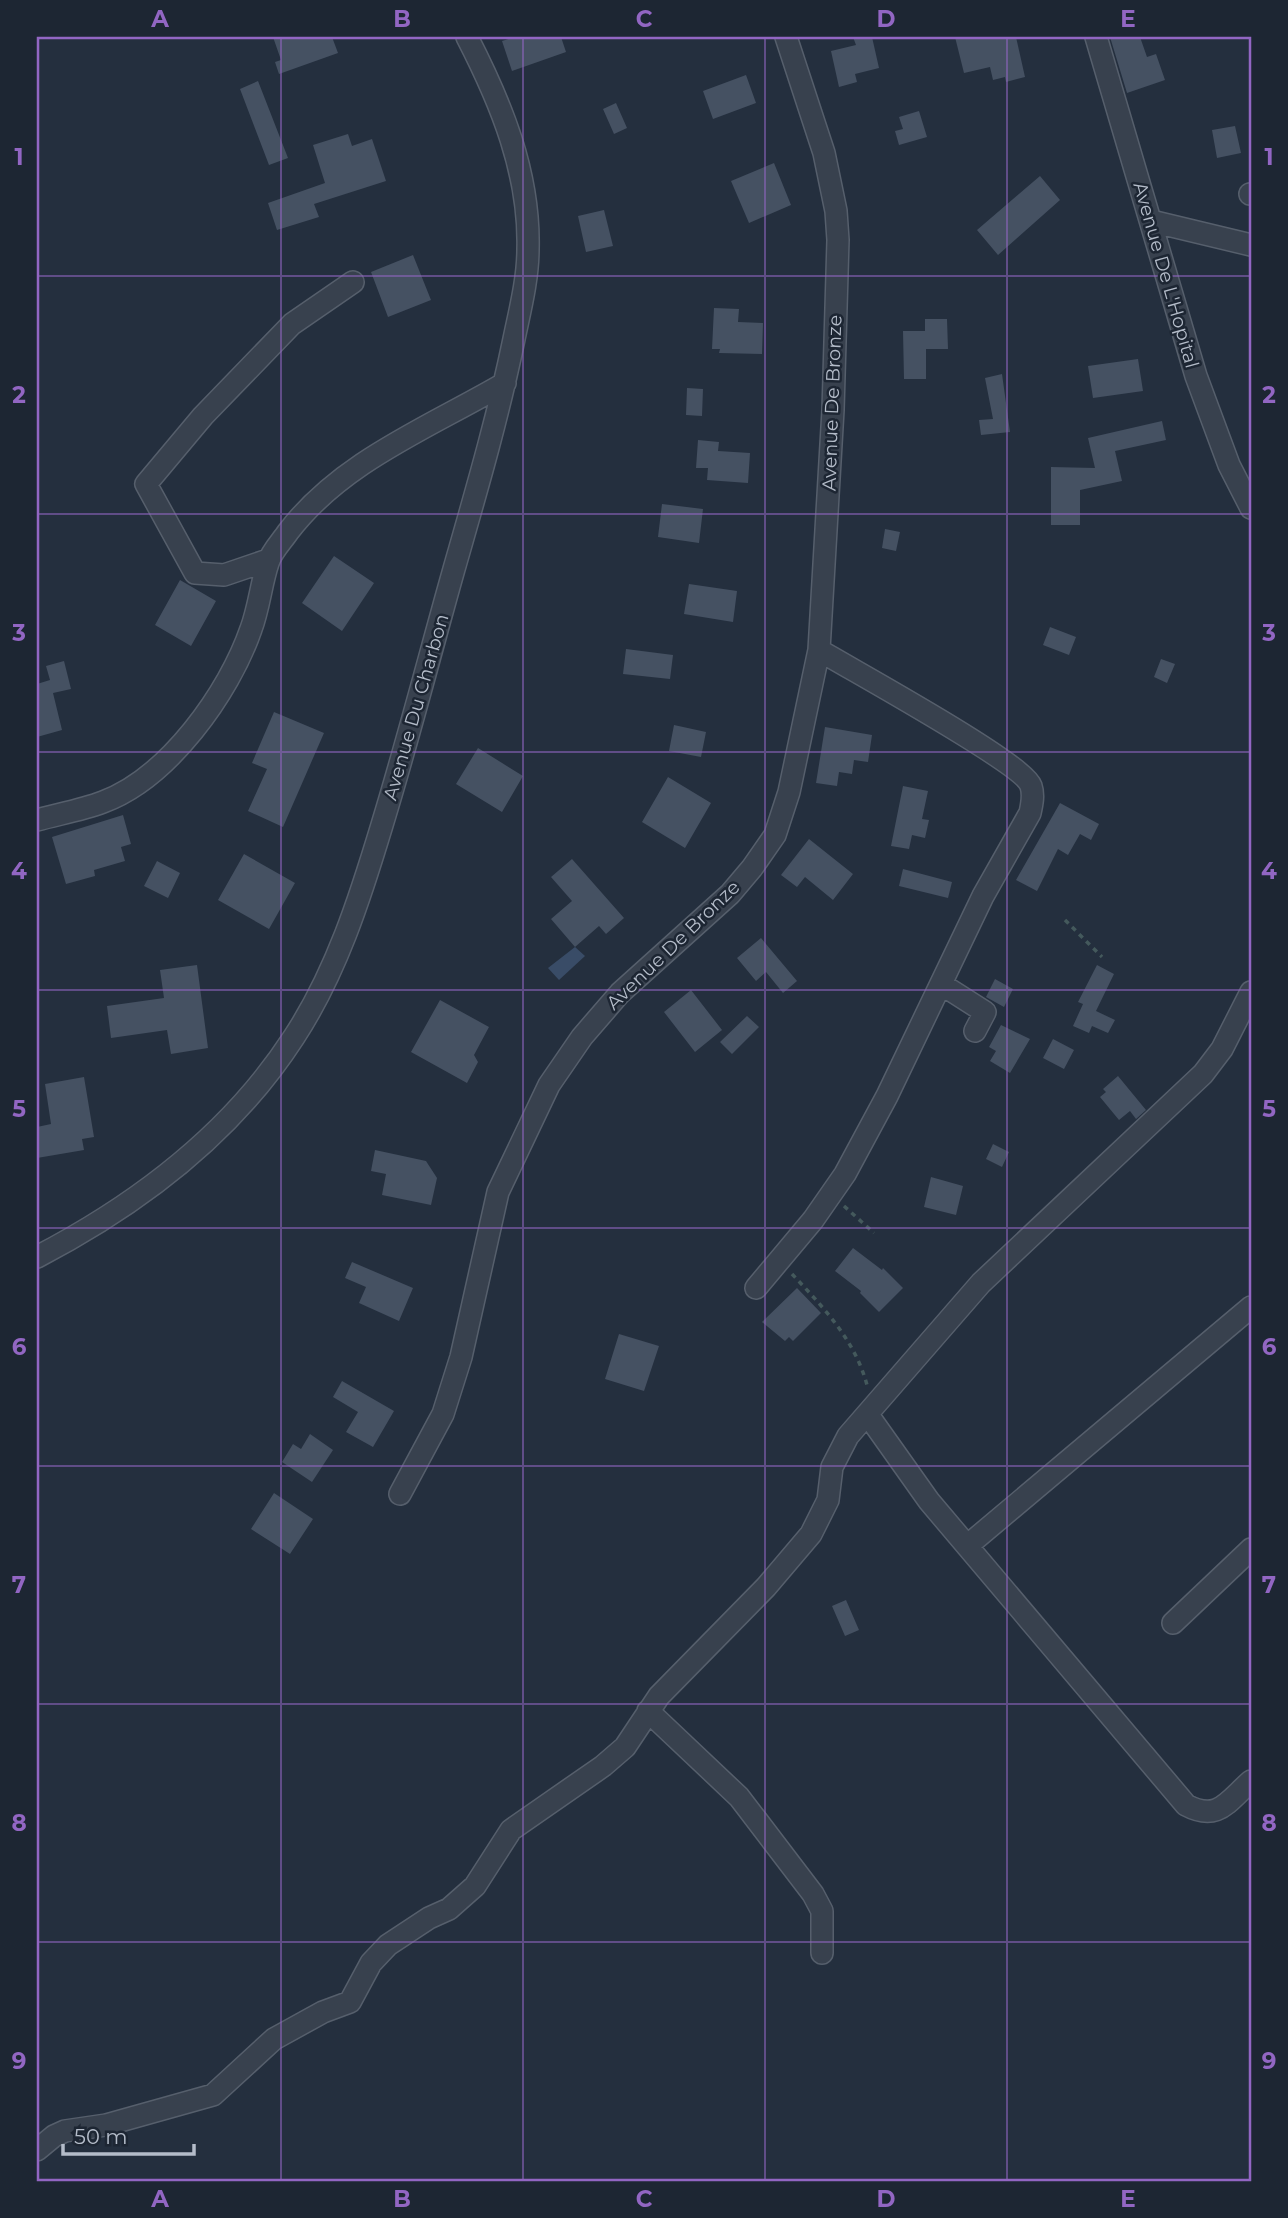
<svg xmlns="http://www.w3.org/2000/svg" width="1288" height="2218" font-family="Montserrat,sans-serif">
<style>
.water{fill:#394c67}
.building{fill:#455162}
.lines{fill:none;stroke-linecap:round;stroke-linejoin:round}
.minor-casing{stroke:#565f6c;stroke-width:24}
.path{stroke:#44595c;stroke-width:3.5;stroke-dasharray:5 5;stroke-linecap:butt}
.minor{stroke:#38414e;stroke-width:21}
.grid{fill:none;stroke:#9266c3;stroke-width:2;stroke-opacity:0.55}
.labels{text-anchor:middle;dominant-baseline:central;stroke-width:5;stroke-linejoin:round;paint-order:stroke}
.street-label{font-size:19px;fill:#b4bcc9;stroke:#1d2633}
.neatline{fill:none;stroke:#9266c3;stroke-width:2.5}
.grid-label{font-size:23px;text-anchor:middle;font-weight:bold;fill:#9266c3}
</style>
<rect width="100%" height="100%" fill="#242f3e"/>
<path class="water" d="M 575,947 L 585,956 L 559,980 L 548,968 Z"/>
<path class="building" d="M 273,37 L 332,37 L 338,53 L 279,74 L 275,62 L 281,60 Z
M 515,37 L 561,37 L 566,52 L 512,71 L 502,41 Z
M 853,37 L 872,37 L 879,68 L 855,74 L 857,82 L 839,87 L 831,51 L 856,45 Z
M 955,37 L 1016,37 L 1025,77 L 1006,82 L 1005,77 L 993,80 L 990,67 L 964,73 Z
M 1110,37 L 1140,37 L 1147,57 L 1156,54 L 1165,80 L 1127,93 Z
M 746,75 L 756,103 L 713,119 L 703,91 Z
M 258,81 L 288,158 L 269,165 L 240,89 Z
M 616,103 L 627,128 L 614,134 L 603,109 Z
M 919,111 L 927,137 L 899,145 L 895,131 L 903,129 L 899,117 Z
M 1235,126 L 1241,153 L 1217,158 L 1212,130 Z
M 348,134 L 352,146 L 372,139 L 386,181 L 314,204 L 319,217 L 277,230 L 268,203 L 325,183 L 313,145 Z
M 774,163 L 791,205 L 749,223 L 731,181 Z
M 1040,176 L 1060,200 L 998,255 L 977,230 Z
M 604,210 L 613,246 L 586,252 L 578,216 Z
M 413,255 L 431,300 L 388,317 L 371,272 Z
M 714,308 L 739,309 L 738,322 L 763,323 L 762,354 L 719,353 L 720,349 L 712,349 Z
M 925,319 L 947,319 L 948,349 L 926,349 L 926,379 L 904,379 L 903,331 L 925,331 Z
M 1138,359 L 1143,391 L 1093,398 L 1088,366 Z
M 1002,374 L 1010,432 L 981,435 L 979,420 L 993,419 L 985,378 Z
M 687,388 L 703,389 L 702,416 L 686,415 Z
M 1162,421 L 1166,440 L 1115,451 L 1122,481 L 1080,490 L 1080,525 L 1051,525 L 1051,467 L 1095,468 L 1088,438 Z
M 698,440 L 719,442 L 718,451 L 750,453 L 748,483 L 707,480 L 708,468 L 696,468 Z
M 662,504 L 703,509 L 699,543 L 658,537 Z
M 885,529 L 900,532 L 896,551 L 882,548 Z
M 334,556 L 374,583 L 342,631 L 302,603 Z
M 180,580 L 216,601 L 191,646 L 155,625 Z
M 689,584 L 737,591 L 733,622 L 684,614 Z
M 1050,627 L 1076,637 L 1069,655 L 1043,645 Z
M 626,649 L 673,655 L 670,679 L 623,674 Z
M 1161,659 L 1175,664 L 1167,683 L 1154,677 Z
M 64,661 L 71,689 L 53,693 L 62,730 L 37,737 L 37,684 L 50,680 L 46,666 Z
M 274,712 L 324,733 L 283,827 L 248,811 L 267,769 L 252,763 Z
M 674,725 L 706,732 L 701,757 L 669,751 Z
M 825,727 L 872,735 L 868,762 L 854,760 L 852,774 L 839,772 L 837,786 L 816,783 Z
M 478,748 L 523,776 L 502,812 L 456,784 Z
M 668,777 L 711,803 L 685,848 L 642,822 Z
M 903,786 L 928,791 L 922,819 L 929,820 L 925,838 L 912,835 L 909,849 L 891,846 Z
M 1060,803 L 1099,824 L 1091,840 L 1080,834 L 1068,855 L 1058,849 L 1037,891 L 1016,880 Z
M 123,815 L 131,844 L 121,847 L 125,861 L 94,870 L 95,876 L 66,884 L 52,837 Z
M 809,839 L 853,874 L 833,900 L 805,877 L 797,887 L 781,875 Z
M 244,854 L 295,883 L 269,929 L 218,900 Z
M 572,859 L 624,918 L 606,934 L 599,926 L 575,947 L 551,919 L 572,901 L 551,877 Z
M 157,861 L 180,873 L 168,898 L 144,886 Z
M 903,869 L 952,882 L 948,898 L 899,886 Z
M 761,938 L 797,981 L 783,993 L 766,972 L 756,981 L 737,958 Z
M 197,965 L 208,1048 L 171,1054 L 167,1030 L 111,1038 L 107,1006 L 164,998 L 160,970 Z
M 1097,965 L 1114,974 L 1096,1011 L 1115,1020 L 1108,1033 L 1092,1026 L 1089,1033 L 1073,1026 L 1083,1004 L 1078,1002 Z
M 995,979 L 1013,989 L 1004,1007 L 986,997 Z
M 691,990 L 722,1030 L 695,1052 L 664,1012 Z
M 440,1000 L 489,1027 L 474,1055 L 478,1062 L 467,1083 L 411,1052 Z
M 747,1016 L 759,1027 L 732,1054 L 720,1042 Z
M 1001,1025 L 1030,1039 L 1010,1073 L 990,1061 L 996,1051 L 989,1047 Z
M 1053,1039 L 1074,1050 L 1064,1069 L 1043,1058 Z
M 1118,1076 L 1146,1110 L 1136,1119 L 1130,1111 L 1119,1120 L 1100,1097 L 1106,1092 L 1103,1089 Z
M 84,1077 L 94,1137 L 82,1139 L 84,1150 L 37,1158 L 37,1127 L 51,1124 L 45,1084 Z
M 993,1144 L 1009,1152 L 1002,1167 L 986,1159 Z
M 375,1150 L 426,1161 L 437,1178 L 431,1205 L 382,1195 L 386,1174 L 371,1171 Z
M 931,1177 L 963,1186 L 956,1215 L 924,1207 Z
M 853,1248 L 882,1270 L 883,1268 L 903,1288 L 879,1312 L 860,1293 L 861,1291 L 835,1271 Z
M 352,1262 L 413,1288 L 399,1321 L 359,1303 L 366,1287 L 345,1278 Z
M 797,1288 L 821,1313 L 793,1341 L 789,1337 L 785,1341 L 762,1322 Z
M 619,1334 L 659,1346 L 644,1391 L 605,1379 Z
M 342,1381 L 394,1411 L 373,1447 L 346,1432 L 358,1412 L 333,1397 Z
M 310,1434 L 333,1450 L 312,1482 L 282,1462 L 293,1444 L 301,1449 Z
M 274,1493 L 313,1519 L 290,1554 L 251,1529 Z
M 846,1600 L 859,1630 L 845,1636 L 832,1606 Z"/>
<g class="lines">
<g class="minor-casing">
<path id="minor" d="M 1096,37 L 1196,376 L 1229,465 L 1251,508
M 1250,194 L 1251,194
M 1151,221 L 1251,245
M 268,560 L 224,575 L 195,573 L 146,484 L 203,416 L 292,324 L 353,282
M 37,820 C 59,814 82,810 103,802 C 168,778 229,693 251,629 C 259,608 261,584 268,563 C 271,552 282,541 288,532 C 342,461 430,427 505,383
M 941,984 L 985,1012 L 975,1031
M 37,1257 C 137,1205 232,1133 294,1037 C 336,973 360,898 382,825 C 408,740 430,654 454,569 C 476,492 498,417 514,339 C 520,310 528,279 528,249 C 530,173 501,103 467,37
M 756,1288 L 813,1220 L 845,1174 L 887,1096 L 983,896 L 1030,813 C 1032,804 1034,795 1031,786 C 1023,763 850,669 819,650
M 868,1415 L 929,1501 L 1186,1805 C 1218,1822 1227,1802 1251,1781
M 400,1494 L 443,1414 L 461,1357 L 498,1192 L 549,1085 L 582,1037 L 620,993 L 730,894 L 752,868 L 775,835 L 789,792 L 819,650 L 833,410 L 838,240 L 836,211 L 824,153 L 786,37
M 967,1546 L 1251,1307
M 1173,1623 L 1251,1549
M 648,1711 L 739,1797 L 813,1894 L 822,1911 L 822,1953
M 37,2150 L 54,2136 L 65,2131 L 106,2125 L 213,2095 L 274,2039 L 323,2012 L 350,2002 L 371,1963 L 388,1945 L 429,1918 L 449,1909 L 475,1886 L 511,1830 L 603,1766 L 625,1747 L 659,1696 L 766,1587 L 811,1534 L 828,1500 L 832,1467 L 848,1436 L 981,1283 L 1203,1074 L 1222,1049 L 1251,992"/>
</g>
<path class="path" d="M 1065,920 L 1102,957
M 844,1206 L 874,1233
M 792,1274 C 823,1307 855,1340 867,1385"/>
<use href="#minor" class="minor"/>
</g>
<path class="grid" d="M 281,37 L 281,2181M 523,37 L 523,2181M 765,37 L 765,2181M 1007,37 L 1007,2181M 37,276 L 1251,276M 37,514 L 1251,514M 37,752 L 1251,752M 37,990 L 1251,990M 37,1228 L 1251,1228M 37,1466 L 1251,1466M 37,1704 L 1251,1704M 37,1942 L 1251,1942"/>
<g class="labels">
<g class="street-label">
<text transform="translate(1166 275) rotate(74)">Avenue De L'Hopital</text>
<text transform="translate(832 403) rotate(-88)">Avenue De Bronze</text>
<text transform="translate(416 707) rotate(-74)">Avenue Du Charbon</text>
<text transform="translate(673 945) rotate(-44)">Avenue De Bronze</text>
</g>
</g>
<rect width="1288" height="2218" fill="none" stroke="#1d2633" stroke-width="77"/>
<path d="M63 2144v10h131v-10" fill="none" stroke="#b4bcc9" stroke-width="3.5"/>
<text x="74" y="2144" font-size="21" fill="#b4bcc9" stroke="#1d2633" stroke-width="5" paint-order="stroke">50 m</text>
<rect x="38" y="38" width="1212" height="2142" class="neatline"/>
<g class="grid-label">
<text x="160" y="27">A</text>
<text x="402" y="27">B</text>
<text x="644" y="27">C</text>
<text x="886" y="27">D</text>
<text x="1128" y="27">E</text>
<text x="19" y="165">1</text>
<text x="1269" y="165">1</text>
<text x="19" y="403">2</text>
<text x="1269" y="403">2</text>
<text x="19" y="641">3</text>
<text x="1269" y="641">3</text>
<text x="19" y="879">4</text>
<text x="1269" y="879">4</text>
<text x="19" y="1117">5</text>
<text x="1269" y="1117">5</text>
<text x="19" y="1355">6</text>
<text x="1269" y="1355">6</text>
<text x="19" y="1593">7</text>
<text x="1269" y="1593">7</text>
<text x="19" y="1831">8</text>
<text x="1269" y="1831">8</text>
<text x="19" y="2069">9</text>
<text x="1269" y="2069">9</text>
<text x="160" y="2207">A</text>
<text x="402" y="2207">B</text>
<text x="644" y="2207">C</text>
<text x="886" y="2207">D</text>
<text x="1128" y="2207">E</text>
</g>
</svg>
